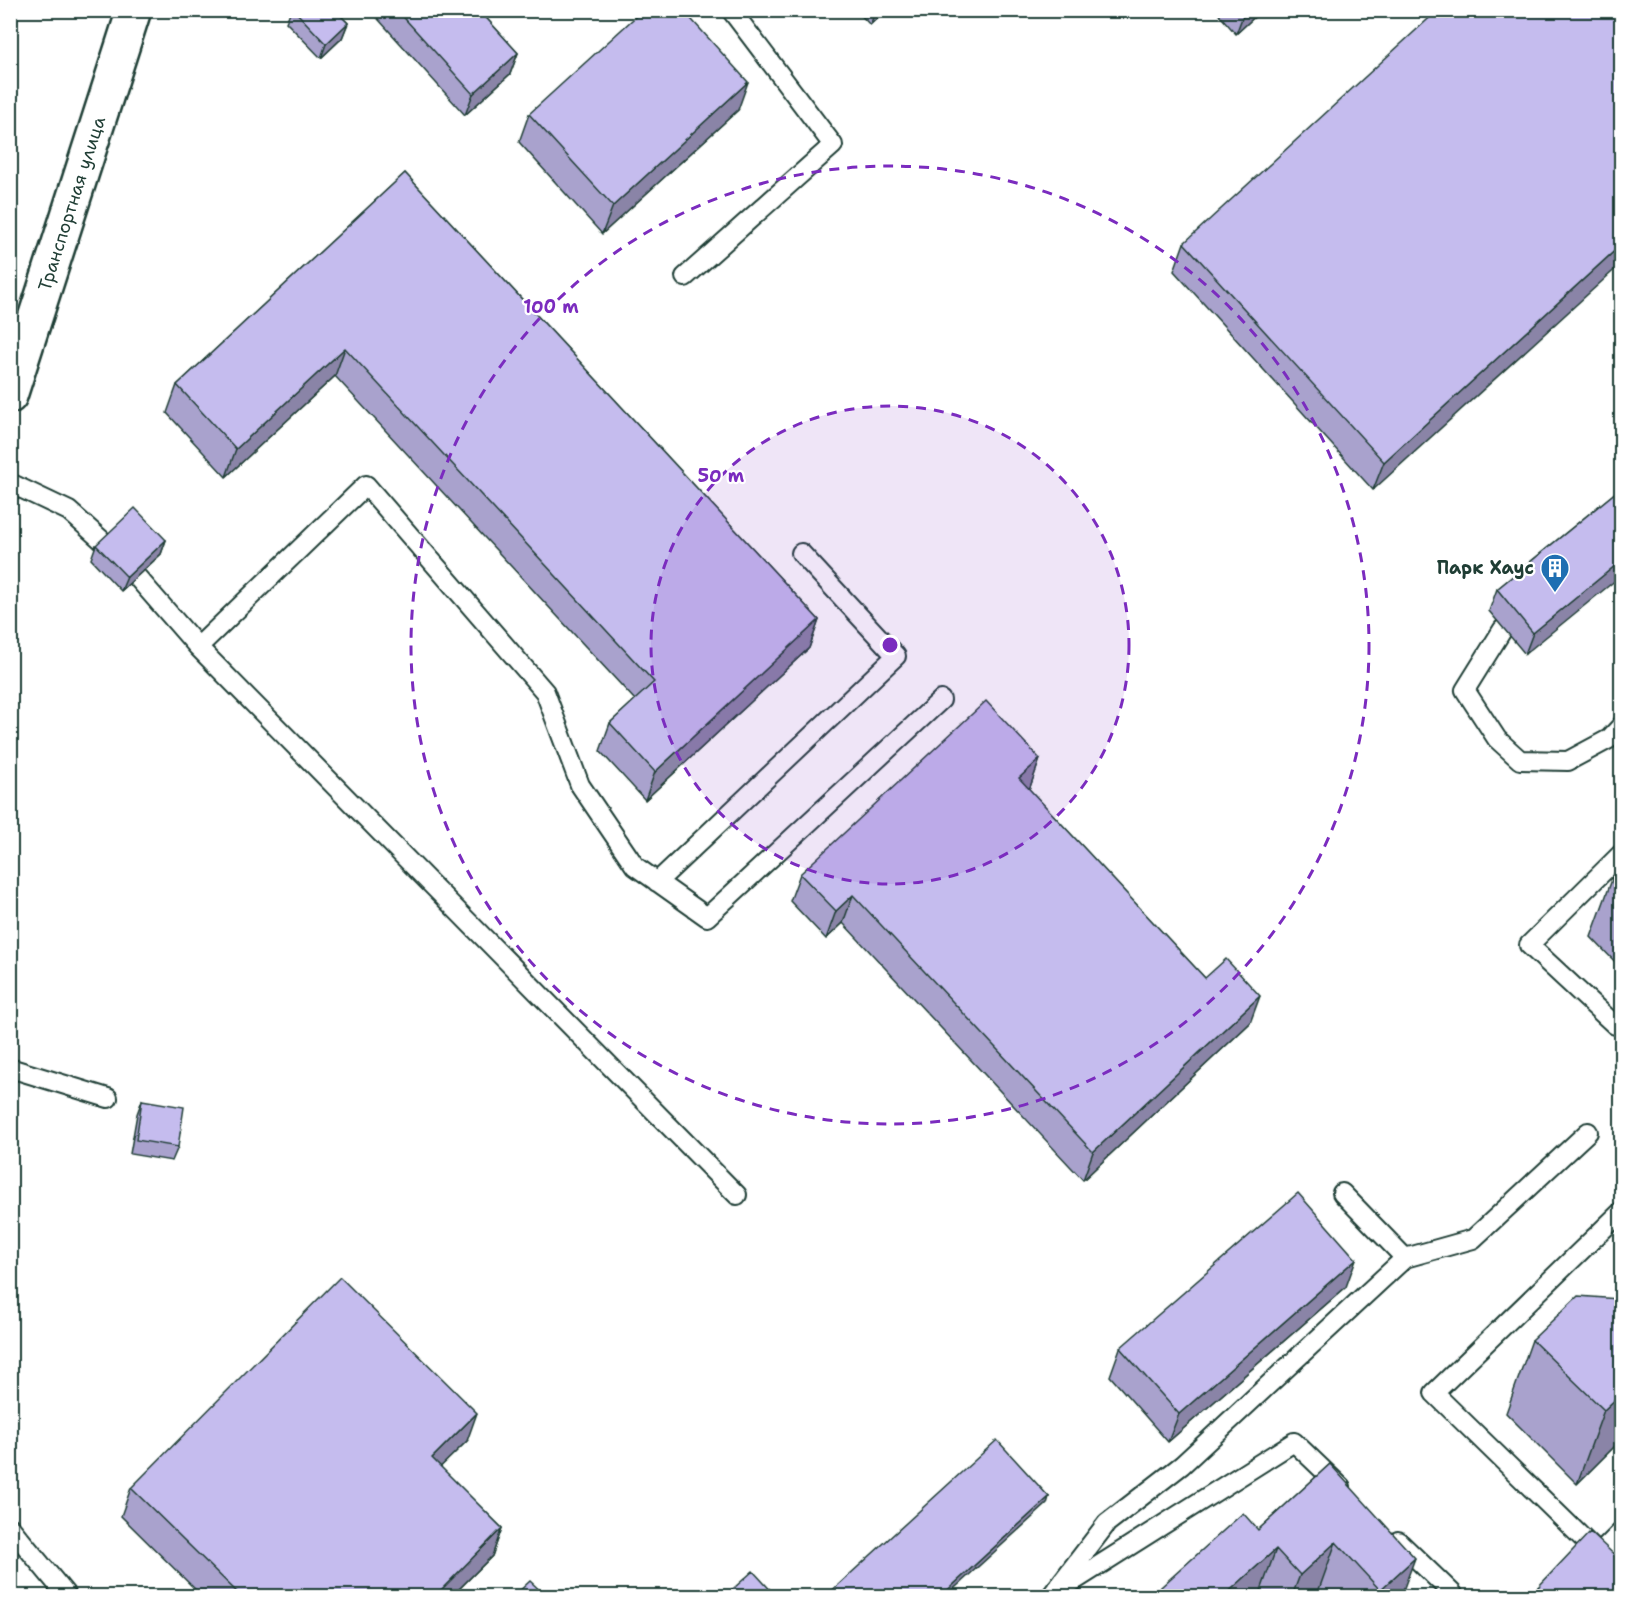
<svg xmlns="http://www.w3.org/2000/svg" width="1632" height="1607" font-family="'Shantell Sans',sans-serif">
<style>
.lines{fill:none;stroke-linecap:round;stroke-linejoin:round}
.service-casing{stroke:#1f3d34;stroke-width:22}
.tertiary-casing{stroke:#1f3d34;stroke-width:38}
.service{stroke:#fff;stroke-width:18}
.tertiary{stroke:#fff;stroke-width:33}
.wall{fill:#a9a2cd;stroke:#1f3d34;stroke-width:1.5}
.shaded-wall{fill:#8a84a7;stroke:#1f3d34;stroke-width:1.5}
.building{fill:#c5bcee;stroke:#1f3d34;stroke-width:1.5}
.ring{fill:none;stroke:#7b2cbf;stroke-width:3;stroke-dasharray:10 8}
.labels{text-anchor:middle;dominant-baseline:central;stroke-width:4.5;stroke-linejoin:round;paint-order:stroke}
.street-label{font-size:18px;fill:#1f3d34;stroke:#fff}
.poi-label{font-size:18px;font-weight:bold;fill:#1f3d34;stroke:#fff;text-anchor:end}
.centre{fill:#7b2cbf;stroke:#fff;stroke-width:3}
.ring-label{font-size:18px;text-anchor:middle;font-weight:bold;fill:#7b2cbf;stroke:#fff;stroke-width:4.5;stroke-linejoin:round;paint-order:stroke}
</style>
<rect width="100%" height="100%" fill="#fff"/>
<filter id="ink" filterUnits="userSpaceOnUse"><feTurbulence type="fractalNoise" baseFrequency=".0167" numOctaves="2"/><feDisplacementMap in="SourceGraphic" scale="12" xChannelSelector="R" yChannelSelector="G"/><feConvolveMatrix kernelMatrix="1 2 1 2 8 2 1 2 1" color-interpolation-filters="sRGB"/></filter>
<g filter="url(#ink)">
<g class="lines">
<g class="service-casing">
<path id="service" d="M 685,277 L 833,145 L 731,10
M 10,483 L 69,511 L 106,544
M 137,577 L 198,647 L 737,1195
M 1503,629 L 1465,690 L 1497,739 L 1520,760 L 1568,761 L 1609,739 L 1622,725
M 198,647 L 366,485 L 545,692 L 580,785 L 635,866 L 707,917 L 941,700
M 657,882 L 896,656 L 801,553
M 1615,1025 L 1529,945 L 1622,853
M 10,1068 L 108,1098
M 1622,1211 L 1434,1393 L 1599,1554 L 1622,1531
M 1405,1258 L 1473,1239 L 1588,1132
M 10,1527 L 67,1596
M 1398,1541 L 1453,1594 L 1451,1596
M 1063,1588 L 1294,1442 L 1341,1487
M 1051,1596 L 1107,1523 L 1182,1465 L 1405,1258 L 1342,1193"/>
</g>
<g class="tertiary-casing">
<g id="tertiary">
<path id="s1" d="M 10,396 L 134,10"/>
</g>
</g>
<use href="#service" class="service"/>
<use href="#tertiary" class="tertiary"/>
</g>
<path class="wall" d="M 291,10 L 335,10 L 348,23 L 342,38 L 321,58 L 286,22 Z
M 370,10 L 479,10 L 518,53 L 510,74 L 465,115 Z
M 856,10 L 886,10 L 870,25 Z
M 1215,10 L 1262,10 L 1236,34 Z
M 1622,10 L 1373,490 L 1174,271 L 1184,243 Z
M 738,110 L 602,234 L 519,142 L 529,114 Z
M 405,173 L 819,620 L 809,648 L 645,800 L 600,751 L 610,723 L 635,700 L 335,376 L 226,477 L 167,413 L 177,385 Z
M 1622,487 L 1525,654 L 1489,611 L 1497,589 Z
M 166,540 L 161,554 L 121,591 L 91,559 L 96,545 Z
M 1040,759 L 1030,787 L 1028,788 L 1205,978 L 1250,1023 L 1083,1180 L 843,923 L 826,939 L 790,901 L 800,874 Z
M 1622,860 L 1622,969 L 1591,937 L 1618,863 Z
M 142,1100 L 178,1147 L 172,1161 L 130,1154 L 137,1114 Z
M 1346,1287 L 1168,1442 L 1110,1376 L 1120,1348 Z
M 1619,1299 L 1622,1439 L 1577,1484 L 1506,1413 L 1532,1340 Z
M 467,1441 L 440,1467 L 502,1528 L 492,1556 L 452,1596 L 202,1596 L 121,1516 L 131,1488 Z
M 1330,1464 L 1401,1596 L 1318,1596 L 1317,1595 L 1315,1596 L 1151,1596 L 1258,1530 Z
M 1538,1587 L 1622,1596 L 1535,1596 Z"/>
<path class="shaded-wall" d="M 876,10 L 886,10 L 870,25 Z
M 1245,10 L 1262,10 L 1236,34 Z
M 348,23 L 342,38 L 321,58 L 326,44 Z
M 518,53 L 510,74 L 465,115 L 473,94 Z
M 748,82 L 738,110 L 602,234 L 613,206 Z
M 1622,244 L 1622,263 L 1373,490 L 1384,462 Z
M 345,348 L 335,376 L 226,477 L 236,449 Z
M 166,540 L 161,554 L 121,591 L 127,577 Z
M 1622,560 L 1622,575 L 1525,654 L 1533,633 Z
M 819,620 L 809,648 L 645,800 L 655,772 Z
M 1040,759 L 1030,787 L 1009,806 L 1019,778 Z
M 853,895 L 843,923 L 826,939 L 836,911 Z
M 1260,996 L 1250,1023 L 1083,1180 L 1093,1152 Z
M 1356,1259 L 1346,1287 L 1168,1442 L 1179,1414 Z
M 1622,1393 L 1622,1439 L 1577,1484 L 1604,1410 Z
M 477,1413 L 467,1441 L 421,1486 L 432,1458 Z
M 1049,1497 L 1047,1504 L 946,1596 L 941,1596 Z
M 502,1528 L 492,1556 L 452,1596 L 435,1596 Z
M 1336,1542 L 1317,1595 L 1315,1596 L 1292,1596 L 1300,1575 Z
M 1276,1549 L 1259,1596 L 1224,1596 Z
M 1415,1558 L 1401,1596 L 1378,1596 L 1380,1590 Z"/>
<path class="building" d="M 294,10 L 335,10 L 348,23 L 326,44 Z
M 397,10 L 479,10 L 518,53 L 473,94 Z
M 643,10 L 683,10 L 748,82 L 613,206 L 529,114 Z
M 1438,10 L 1622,10 L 1622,244 L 1384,462 L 1184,243 Z
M 405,173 L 819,620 L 655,772 L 610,723 L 654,682 L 345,348 L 236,449 L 177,385 Z
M 1622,487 L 1622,560 L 1533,633 L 1497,589 Z
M 135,508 L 166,540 L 127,577 L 96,545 Z
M 986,701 L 1040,759 L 1019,778 L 1205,978 L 1226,959 L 1260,996 L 1093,1152 L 853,895 L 836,911 L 800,874 Z
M 142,1100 L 184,1107 L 178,1147 L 136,1140 Z
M 1298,1193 L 1356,1259 L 1179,1414 L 1120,1348 Z
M 340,1277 L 477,1413 L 432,1458 L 502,1528 L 435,1596 L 241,1596 L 131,1488 Z
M 1578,1296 L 1619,1299 L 1622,1297 L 1622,1393 L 1604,1410 L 1532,1340 Z
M 997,1440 L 1049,1497 L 941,1596 L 826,1596 Z
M 1330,1464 L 1415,1558 L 1380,1590 L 1336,1542 L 1300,1575 L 1276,1549 L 1224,1596 L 1151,1596 L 1243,1513 L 1258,1530 Z
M 1590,1532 L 1622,1562 L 1622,1596 L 1548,1596 L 1538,1587 Z
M 753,1571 L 776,1596 L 725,1596 Z
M 530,1581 L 546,1596 L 514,1596 Z"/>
</g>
<circle cx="890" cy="645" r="239" fill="#7b2cbf" fill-opacity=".12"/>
<g class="ring">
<circle cx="890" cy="645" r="239"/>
<circle cx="890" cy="645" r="479"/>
</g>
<defs>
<g id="building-pin" transform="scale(1.5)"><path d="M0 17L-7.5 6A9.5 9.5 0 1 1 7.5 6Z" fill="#1f6fb2" stroke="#fff"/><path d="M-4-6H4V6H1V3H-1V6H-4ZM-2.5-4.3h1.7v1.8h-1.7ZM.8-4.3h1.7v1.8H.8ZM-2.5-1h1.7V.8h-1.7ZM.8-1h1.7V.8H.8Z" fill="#fff"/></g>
</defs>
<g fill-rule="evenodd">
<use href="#building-pin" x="1555" y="568"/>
</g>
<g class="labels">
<g class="street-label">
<text stroke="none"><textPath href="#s1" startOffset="202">Транспортная улица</textPath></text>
</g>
<g class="poi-label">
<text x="1534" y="568">Парк Хаус</text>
</g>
</g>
<circle cx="890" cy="645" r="9" class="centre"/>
<g class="ring-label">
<text x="551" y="313">100 m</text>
<text x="721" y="482">50 m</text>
</g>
<rect width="1632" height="1607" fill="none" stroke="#fff" stroke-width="36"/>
<rect x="18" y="18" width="1596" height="1571" fill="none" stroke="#1f3d34" stroke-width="2" filter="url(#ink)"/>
</svg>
